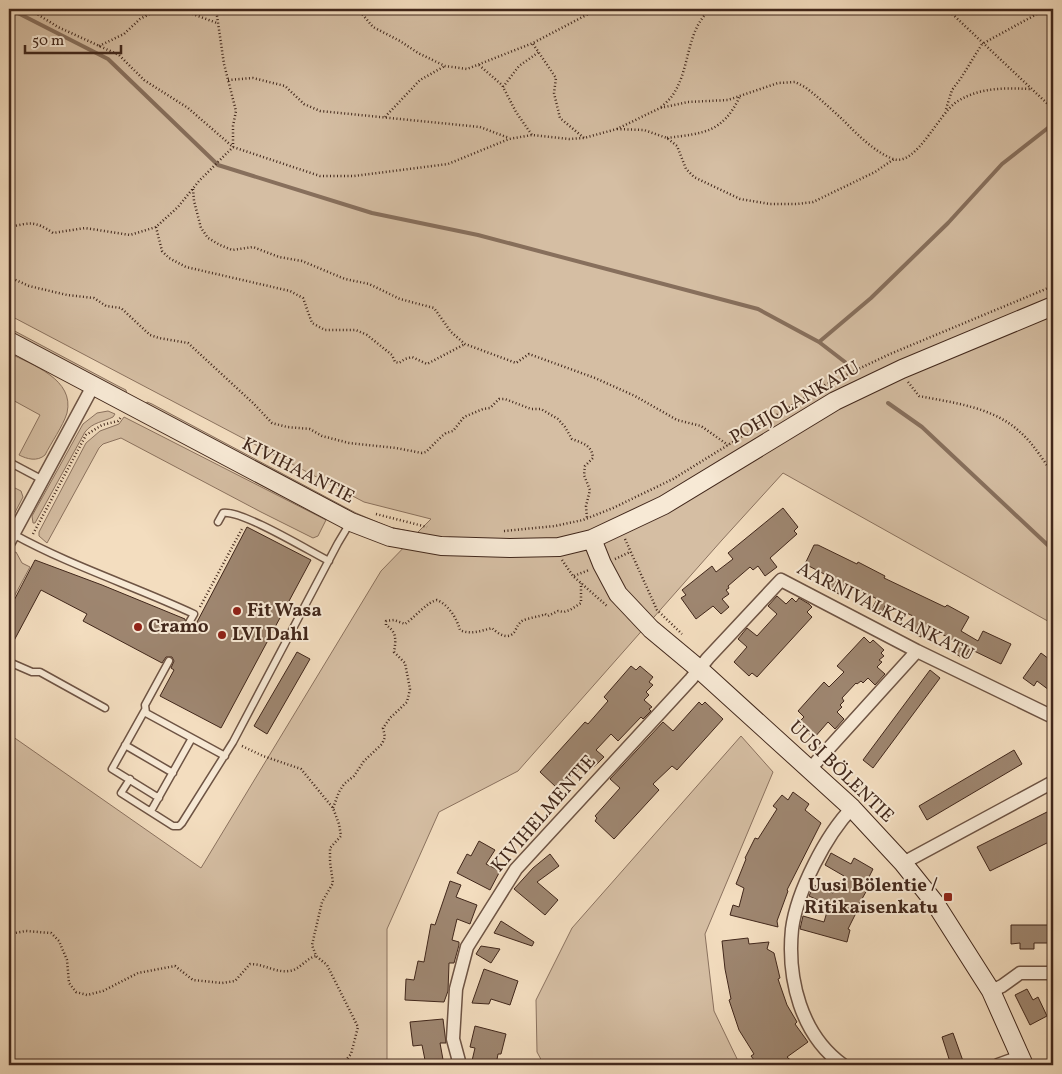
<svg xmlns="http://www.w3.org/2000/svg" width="1062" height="1074" font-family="Vollkorn,serif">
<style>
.green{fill:#d5bea3;stroke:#8b725f}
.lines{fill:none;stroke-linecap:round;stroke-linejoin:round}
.stream{stroke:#876f5c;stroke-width:4}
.building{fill:#9e8670;stroke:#41271b}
.lane-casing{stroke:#6e5444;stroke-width:9}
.street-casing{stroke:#6e5444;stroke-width:15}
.secondary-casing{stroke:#41271b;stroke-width:20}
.path{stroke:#41271b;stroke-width:2.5;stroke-dasharray:1 2.5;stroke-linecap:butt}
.lane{stroke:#f7e9d5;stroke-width:6}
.street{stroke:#f7e9d5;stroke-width:12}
.secondary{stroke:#f7e9d5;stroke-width:18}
.poi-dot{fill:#8f2418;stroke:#f7e9d5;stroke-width:2}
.labels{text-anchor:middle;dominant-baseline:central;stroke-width:4;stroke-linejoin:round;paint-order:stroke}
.street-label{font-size:19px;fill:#41271b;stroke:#f7e9d5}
.poi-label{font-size:19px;font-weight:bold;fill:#41271b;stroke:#f7e9d5;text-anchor:start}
</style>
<rect width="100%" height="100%" fill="#f3ddbf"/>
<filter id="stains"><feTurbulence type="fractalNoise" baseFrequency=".004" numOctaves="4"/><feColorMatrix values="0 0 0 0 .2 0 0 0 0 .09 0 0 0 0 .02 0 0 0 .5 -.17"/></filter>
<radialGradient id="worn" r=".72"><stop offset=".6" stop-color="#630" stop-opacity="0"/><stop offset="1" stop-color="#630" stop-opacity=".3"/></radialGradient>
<path class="green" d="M 9,9 L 1053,9 L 1053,624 L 783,473 L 722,540 L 518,771 L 439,812 L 387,929 L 387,1065 L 9,1065 L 9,734 L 201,868 L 381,571 L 413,538 L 386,531 L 146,404 L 147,402 L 152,404 L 356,513 L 389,527 L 417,533 L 431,519 L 364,502 L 9,315 Z
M 9,328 L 118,386 L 126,390 L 127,395 L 9,333 Z
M 9,353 C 32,365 75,379 67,413 C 63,426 51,443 45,455 C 37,462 27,459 19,455 L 40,415 L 9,398 Z
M 108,411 L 115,414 L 113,417 C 103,422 93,422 85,432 L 35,523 L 33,523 L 32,516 L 83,424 L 97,413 Z
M 124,417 L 326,520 L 318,536 L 313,538 L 261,512 L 121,438 L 103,444 L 99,448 L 47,543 L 39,536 L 39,532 L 86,443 L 100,431 L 119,424 Z
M 11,486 L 21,491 L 23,497 L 9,524 L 9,491 Z
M 16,552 L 22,563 L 30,567 L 9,606 L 9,559 L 12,553 Z
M 741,736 L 773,772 L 705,934 L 714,1011 L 740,1065 L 544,1065 L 537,1052 L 536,1000 L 572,928 Z"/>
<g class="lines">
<path class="stream" d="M 10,9 L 108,59 L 218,165 L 372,213 L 478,235 L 758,309 L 819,342 L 845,362
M 819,342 L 871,298 L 948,223 L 1002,164 L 1053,124
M 888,403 L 922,427 L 1053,550"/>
</g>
<path class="building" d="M 783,508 L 798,527 L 794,531 L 797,534 L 770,558 L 777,567 L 765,576 L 758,566 L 753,570 L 750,567 L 728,586 L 729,588 L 726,590 L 729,594 L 722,599 L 729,607 L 721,614 L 713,606 L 696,619 L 681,598 L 686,595 L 682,590 L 712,566 L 716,572 L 733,559 L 728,553 Z
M 247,527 L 311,560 L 221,728 L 160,696 L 174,670 L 171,668 L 174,661 L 172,657 L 166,657 L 162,663 L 83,621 L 87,614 L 41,590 L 9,650 L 9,610 L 35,560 L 102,585 L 185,619 L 186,624 L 191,626 L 196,624 Z
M 814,545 L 818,545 L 857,564 L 858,562 L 885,576 L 884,578 L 945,607 L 947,605 L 969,617 L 961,631 L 978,641 L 983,631 L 1011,644 L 1001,664 L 970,649 L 964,659 L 953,652 L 959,643 L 926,626 L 921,637 L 908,631 L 915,617 L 886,603 L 881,616 L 871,611 L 877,599 L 845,582 L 839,594 L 821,585 L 826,575 L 805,564 Z
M 777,596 L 786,604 L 792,598 L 796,602 L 799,598 L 809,604 L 812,607 L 807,612 L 812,617 L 757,677 L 752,673 L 749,676 L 734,662 L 747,647 L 738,639 L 747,628 L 757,636 L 777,614 L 768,606 Z
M 864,637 L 870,643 L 873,640 L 884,650 L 881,653 L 884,656 L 879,660 L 882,662 L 877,667 L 885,674 L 875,685 L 868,678 L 863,683 L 861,681 L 857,684 L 856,683 L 842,698 L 844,701 L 840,705 L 842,707 L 837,712 L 844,719 L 835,729 L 828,722 L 814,738 L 798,723 L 804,717 L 798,711 L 824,682 L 829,687 L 844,672 L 837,666 Z
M 297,652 L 310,659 L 267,734 L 254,726 Z
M 1041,653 L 1053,662 L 1053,693 L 1037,681 L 1034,686 L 1023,678 Z
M 631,666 L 636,670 L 640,666 L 653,677 L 649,682 L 653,685 L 646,692 L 649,695 L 644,700 L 652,707 L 649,709 L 651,711 L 643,719 L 641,717 L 618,741 L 611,734 L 596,750 L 604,757 L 594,767 L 587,761 L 563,786 L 560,783 L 556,787 L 540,772 L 585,722 L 588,724 L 608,701 L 604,697 Z
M 930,670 L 940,678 L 873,768 L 863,760 Z
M 699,702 L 702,705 L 705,702 L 723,719 L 677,770 L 672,766 L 653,784 L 659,790 L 614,839 L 595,821 L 597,818 L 595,816 L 620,788 L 610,779 L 663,722 L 673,731 Z
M 1014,750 L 1022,764 L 927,820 L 919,806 Z
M 793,792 L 809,804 L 805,810 L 821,823 L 787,890 L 788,891 L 777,921 L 778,927 L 730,915 L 733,905 L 739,907 L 744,888 L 736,884 L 746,859 L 745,858 L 755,838 L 758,839 L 777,809 L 773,806 L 782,795 L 788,800 Z
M 1053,809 L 1053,840 L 990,871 L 977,847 Z
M 479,841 L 495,850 L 486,864 L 500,871 L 490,890 L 457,873 L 467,854 L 471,856 Z
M 831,853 L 851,864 L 854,858 L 873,869 L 868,879 L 872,881 L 858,906 L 859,907 L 848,929 L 850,930 L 847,942 L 800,929 L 803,916 L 824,922 L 829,905 L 809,896 L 814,885 L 833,893 L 844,876 L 825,865 Z
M 550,854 L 559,866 L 537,882 L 558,900 L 545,915 L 514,889 L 533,868 Z
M 450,881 L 461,885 L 456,897 L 477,905 L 470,924 L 457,919 L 452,940 L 459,942 L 459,945 L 454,963 L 449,963 L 448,991 L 444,1002 L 405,1000 L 406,979 L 414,980 L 418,961 L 424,962 L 431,924 L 435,925 Z
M 501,921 L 534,942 L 532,946 L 494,933 Z
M 1011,925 L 1053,925 L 1053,943 L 1034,943 L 1034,949 L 1020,949 L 1020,943 L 1011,944 Z
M 748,938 L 749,944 L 769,942 L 767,949 L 774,953 L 780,978 L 778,979 L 787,1005 L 797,1022 L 795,1024 L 808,1042 L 787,1057 L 796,1065 L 758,1065 L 751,1056 L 754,1054 L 739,1030 L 729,1000 L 731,999 L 725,969 L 722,941 Z
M 481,946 L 500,949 L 491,963 L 476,954 Z
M 484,969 L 518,981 L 510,1005 L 491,999 L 489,1004 L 472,1003 Z
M 1027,989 L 1033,1000 L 1038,997 L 1047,1016 L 1030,1025 L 1015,995 Z
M 443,1019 L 446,1043 L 440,1043 L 444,1065 L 426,1065 L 422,1045 L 413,1046 L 410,1022 Z
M 475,1026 L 506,1034 L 501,1054 L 498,1054 L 496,1065 L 471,1065 L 475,1048 L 470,1047 Z
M 953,1033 L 963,1061 L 951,1065 L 942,1037 Z"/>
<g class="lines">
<g class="lane-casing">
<path id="lane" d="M 9,462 L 43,480
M 218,522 L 223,513 C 242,510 309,551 329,561
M 13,534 C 71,566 134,586 194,614 L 190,621
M 169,661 L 145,705 L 146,713 L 225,756
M 9,662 L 32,672 L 40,672 L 105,708
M 145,710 L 112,769 L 159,798
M 125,745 L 173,773
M 130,779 L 121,793 L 173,826 L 179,826 L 182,823 L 233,742 L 338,543 L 350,523
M 151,811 L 192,738"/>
</g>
<g class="street-casing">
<path id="street" d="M 9,542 L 93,386
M 810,769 L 917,651
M 903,863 L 1053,782
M 991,991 L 1002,986 L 1020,973 L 1053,973
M 460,1065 L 453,1039 L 456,989 L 467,947 L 516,869 L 691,679 L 708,658 L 781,580 L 917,651 L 1053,717
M 843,1065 C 801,1035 787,979 792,929 C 797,891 826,835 852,808
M 998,1065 L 1020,1057"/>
</g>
<g class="secondary-casing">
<path id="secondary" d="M 9,341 L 351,522 L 390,537 L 441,546 L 510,548 L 559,547 L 592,539 L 664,505 L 835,401 L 902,369 L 1053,306
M 592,539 L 602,564 L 618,594 L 651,629 L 699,669 L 852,808 L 903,863 L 935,903 L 991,991 L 1024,1065"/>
</g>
<path class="path" d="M 29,9 L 58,27 L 119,55 L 144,80 L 188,108 L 233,147 L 320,176 L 354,176 L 448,164 L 509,139 L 532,135 L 569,139 L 584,138 L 617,129 L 660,108 L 688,102 L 728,100 L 778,83 L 795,82 L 805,87 C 818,97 830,108 842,119 C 857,134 873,151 893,159 C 917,167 938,113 958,101 C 981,87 1005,88 1031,89
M 179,9 L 217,23
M 358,9 L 373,27 L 400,41 L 418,53 L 445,66 L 467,69 L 533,43 L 592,12 L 610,9
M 947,9 L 1053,109
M 533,44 L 556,78 L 554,93 L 560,118 L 584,138
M 99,46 L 124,34 L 140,19 L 159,9
M 479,65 L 502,85 L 516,112 L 532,135
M 228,80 L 253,78 L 285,86 L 304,104 L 320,111 L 480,127 L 509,138
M 503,87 L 519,66 L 539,52
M 661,107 C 665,104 669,100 672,96 C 691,70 685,30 711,9
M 946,109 L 952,90 L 961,78 L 982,44 L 1046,9
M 385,117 L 420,80 L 445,66
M 617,129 L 644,130 L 667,138 L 677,146 L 686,169 L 694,177 L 740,199 L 770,204 L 797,204 L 813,202 L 875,172 L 894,159
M 667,138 C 704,133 723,133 740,96
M 193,189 L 194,201 L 201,228 L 208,238 L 220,245 L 232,250 L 253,247 L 279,257 L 302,261 L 345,279 L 369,284 L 400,299 L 434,308 L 451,332 L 465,344 L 516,363 L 529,354 L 595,378 L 635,396 L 677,420 L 701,426 L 728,445
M 9,227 C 30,223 34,220 53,233 L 85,228 L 130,235 L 156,227 L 178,207 L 199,181 L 233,147 L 233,126 L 236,111 L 224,64 L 216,9
M 156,227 L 162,251 L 169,258 L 186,267 L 290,291 L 303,298 L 312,323 L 325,330 L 356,330 L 367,335 L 392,355 L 395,362 L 399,363 L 405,359 L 412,357 L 427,364 L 465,344
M 9,277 L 29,286 L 67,295 L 94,298 L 106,306 L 121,308 L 150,335 L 159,338 L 188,343 L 253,403 L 272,423 L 287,427 L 310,429 L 322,436 L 349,443 L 396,448 L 422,453 L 426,452 L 442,436 L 446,433 L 453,431 L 464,417 L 483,409 L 490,408 L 499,399 L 505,399 L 531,409 L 541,409 L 558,419 L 565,427 L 572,439 C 582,443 592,445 593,458 L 585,466 L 584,475 L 590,490 L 586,506 L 587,518
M 9,323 L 15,326
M 908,382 L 919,396 C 954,403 993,407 1020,432 C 1033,443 1043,460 1053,474
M 376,514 L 427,527
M 504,531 L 555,526 L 583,520 L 613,508 L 673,479 L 825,385 L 890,354 L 1053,286
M 33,534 L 86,435 L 102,425 L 118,421 L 121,417
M 625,539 L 657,610 L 682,634
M 615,559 L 630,552
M 562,560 L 573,576 L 607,606
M 574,576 L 589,570
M 200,607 L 243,527
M 242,746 L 263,756 L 301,769 L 333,808 L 339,824 L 341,836 L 330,848 L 330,862 L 333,883 L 322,902 L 312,945 L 316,956 L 327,965 L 358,1027 L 351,1054 L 342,1065
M 333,808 L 339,792 L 344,784 L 354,776 L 364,761 L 382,744 L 385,737 L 383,728 L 390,718 L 407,702 L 410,689 L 405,663 L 394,652 C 396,640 397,632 386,625 L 386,621 L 394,620 L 405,624 C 414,618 427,602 437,600 C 449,605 457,619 460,630 C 470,635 481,631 492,628 C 498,634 509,641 515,631 C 517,627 518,624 522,621 C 527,618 539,617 545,614 L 548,616 L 558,611 L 564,612 L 570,610 L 581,603 L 581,583
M 9,934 L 26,931 L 51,933 L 59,941 L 67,960 L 69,983 L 76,992 L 87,995 L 103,991 L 138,973 L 175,966 L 193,980 L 222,983 L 235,981 L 250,964 C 264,964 276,973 289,971 C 300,970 306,958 316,956"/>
<use href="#lane" class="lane"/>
<use href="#street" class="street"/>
<use href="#secondary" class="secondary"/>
</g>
<g class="poi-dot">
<circle cx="237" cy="611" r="5"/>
<circle cx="138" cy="627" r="5"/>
<circle cx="222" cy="635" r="5"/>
<rect x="943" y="892" width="10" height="10" rx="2.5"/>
</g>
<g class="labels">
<g class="street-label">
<text transform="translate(795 403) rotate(-30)">POHJOLANKATU</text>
<text transform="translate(298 471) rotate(27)">KIVIHAANTIE</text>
<text transform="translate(885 612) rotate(27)">AARNIVALKEANKATU</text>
<text transform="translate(841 772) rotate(44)">UUSI BÖLENTIE</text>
<text transform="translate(544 814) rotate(-49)">KIVIHELMENTIE</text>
</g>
<g class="poi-label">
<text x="247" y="611">Fit Wasa</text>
<text x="148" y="627">Cramo</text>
<text x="232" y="635">LVI Dahl</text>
<text x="938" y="886" text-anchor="end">Uusi Bölentie /<tspan x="938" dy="22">Ritikaisenkatu</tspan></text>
</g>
</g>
<rect width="1062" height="1074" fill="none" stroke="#f3ddbf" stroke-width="30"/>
<rect x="10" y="10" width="1042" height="1054" fill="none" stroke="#41271b" stroke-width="2.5"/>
<rect x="15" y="15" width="1032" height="1044" fill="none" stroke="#41271b"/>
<path d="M25 45v8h96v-8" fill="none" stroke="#41271b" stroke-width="2.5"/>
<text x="32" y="45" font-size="15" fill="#41271b" stroke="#f7e9d5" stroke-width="4" paint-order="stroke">50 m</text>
<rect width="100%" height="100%" filter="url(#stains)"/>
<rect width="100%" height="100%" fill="url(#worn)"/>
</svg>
